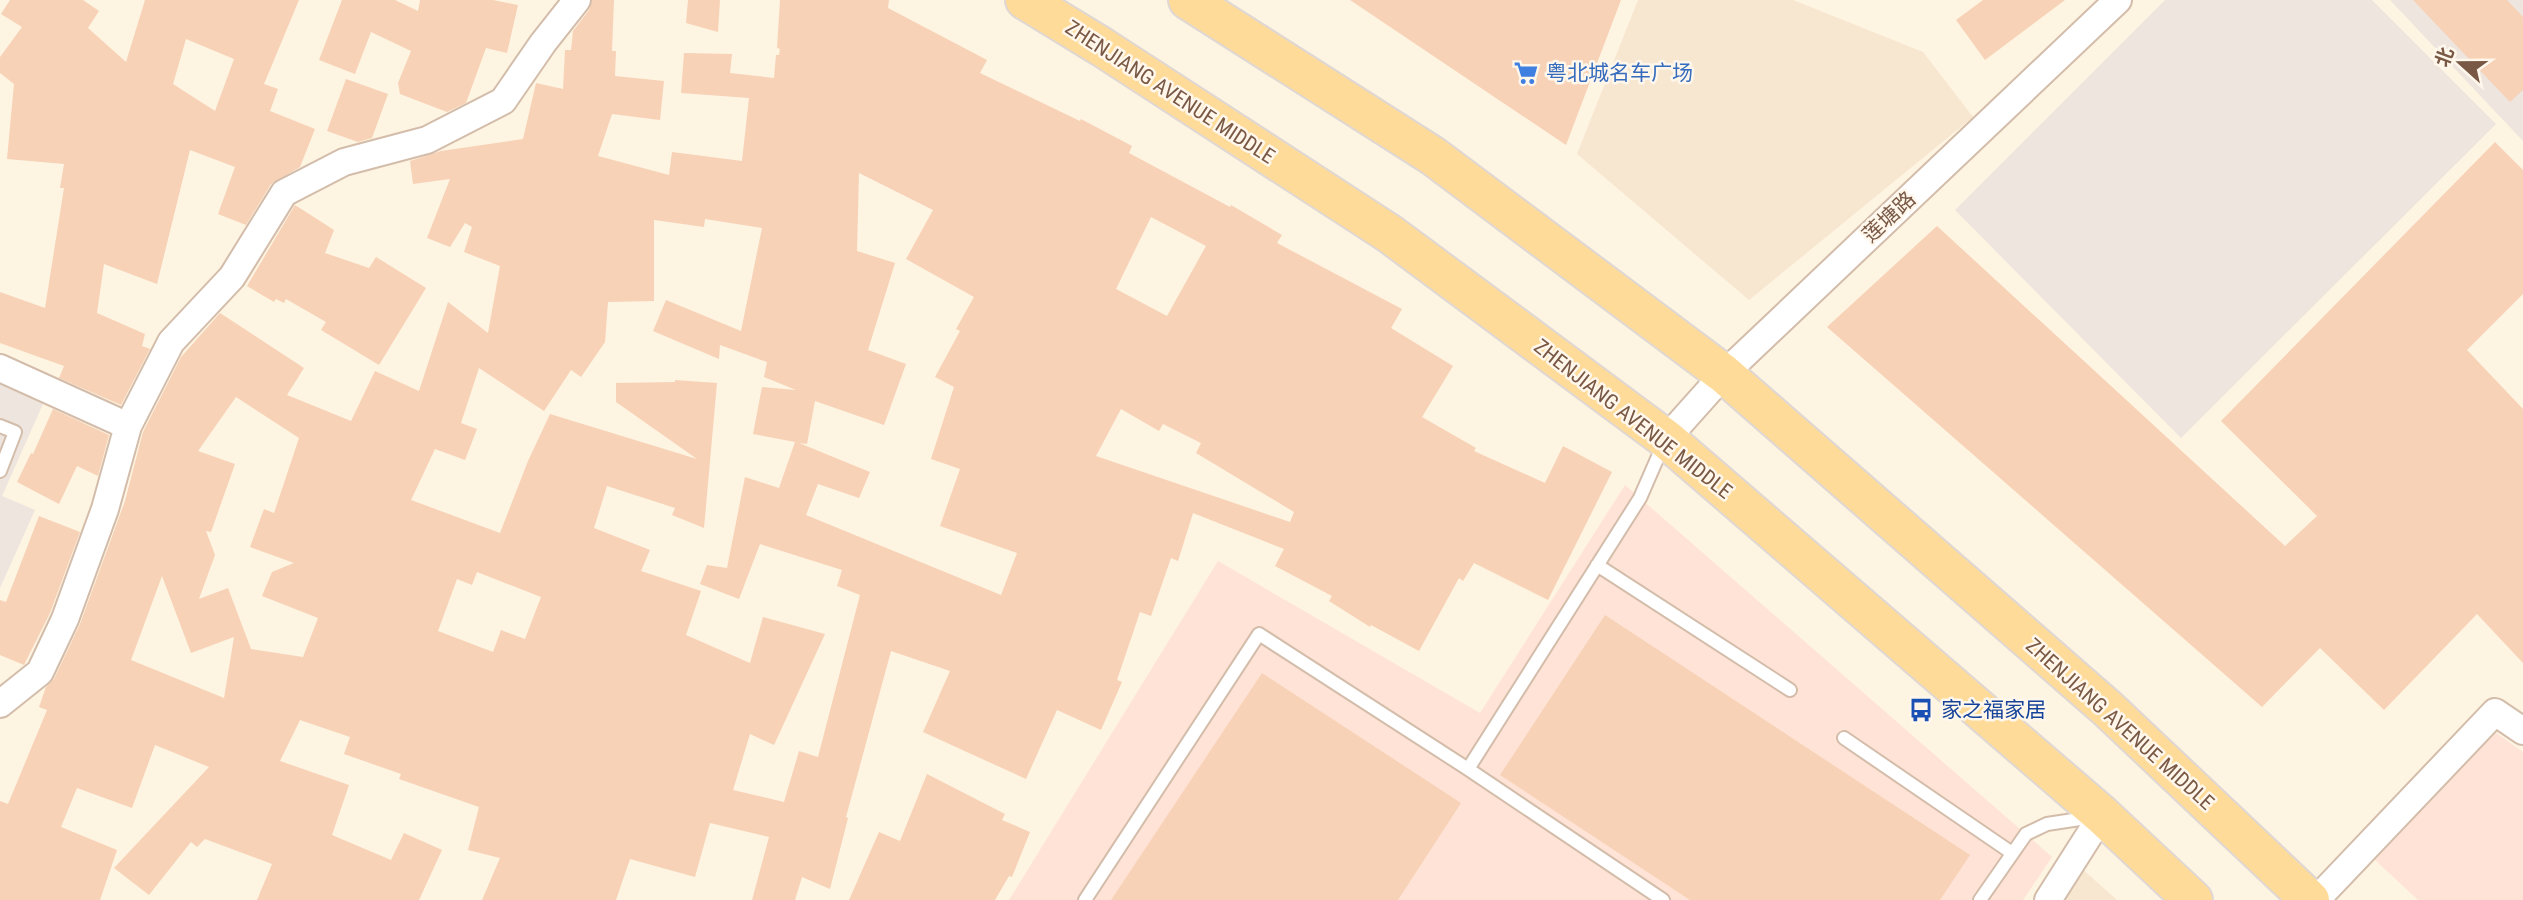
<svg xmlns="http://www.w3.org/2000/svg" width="2523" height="900" font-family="'Roboto Condensed','Noto Sans SC',sans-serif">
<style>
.residential{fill:#f7e6d0}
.commercial{fill:#ffe3d6}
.industrial{fill:#ede5de}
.building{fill:#f7d2b7;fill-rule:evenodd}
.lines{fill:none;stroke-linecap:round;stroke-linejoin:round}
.service-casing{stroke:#d3bdaa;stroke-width:16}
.minor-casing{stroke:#d3bdaa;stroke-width:30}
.primary-casing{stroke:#dfd7d3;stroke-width:42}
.service{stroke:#fff;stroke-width:12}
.minor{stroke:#fff;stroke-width:26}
.primary{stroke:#ffdb99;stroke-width:38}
.labels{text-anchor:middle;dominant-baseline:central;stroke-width:5;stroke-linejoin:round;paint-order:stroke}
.shop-label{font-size:21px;fill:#366cbe;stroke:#fff7eb;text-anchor:start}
.street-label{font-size:21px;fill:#795946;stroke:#fff7eb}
.transit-label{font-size:21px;fill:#164399;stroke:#fff7eb;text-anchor:start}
</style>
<rect width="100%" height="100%" fill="#fef4e2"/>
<path class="residential" d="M 1638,0 L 1793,0 L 1923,52 L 1973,117 L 1749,300 L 1577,154 Z
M 2080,867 L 2117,900 L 2059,900 Z"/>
<path class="commercial" d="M 1625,485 L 2052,857 L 2023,900 L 1009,900 L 1218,561 L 1480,713 Z
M 2495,732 L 2523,752 L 2523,900 L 2418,900 L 2375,860 Z"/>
<path class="industrial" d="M 2165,0 L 2372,0 L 2496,124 L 2181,438 L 1955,210 Z
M 2390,0 L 2523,0 L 2523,141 Z
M 0,377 L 46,397 L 2,496 L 35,510 L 0,588 Z"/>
<path class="building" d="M 10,0 L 83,0 L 99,11 L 88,28 L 126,62 L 145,0 L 299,0 L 264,84 L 278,89 L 270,111 L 315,129 L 300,167 L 271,184 L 246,225 L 218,214 L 235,167 L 190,150 L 157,284 L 104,264 L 97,313 L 145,334 L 142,346 L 150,349 L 121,405 L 59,378 L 64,366 L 0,343 L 0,292 L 45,308 L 64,188 L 60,188 L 64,164 L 7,159 L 14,84 L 0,73 L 0,57 L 22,27 L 1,14 ZM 186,39 L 234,59 L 215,111 L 173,84 Z
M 342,0 L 395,0 L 418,11 L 420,0 L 493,0 L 518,5 L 507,53 L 486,48 L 466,103 L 447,112 L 400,94 L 398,83 L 411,51 L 371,32 L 355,74 L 319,60 Z
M 592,0 L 614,0 L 612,51 L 616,51 L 615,76 L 664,81 L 660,120 L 612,114 L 598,156 L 669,175 L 672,152 L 742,161 L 749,98 L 681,93 L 684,53 L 732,54 L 730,73 L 774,78 L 776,55 L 779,55 L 780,49 L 777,48 L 780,0 L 889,0 L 888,8 L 987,60 L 980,73 L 1080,121 L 1081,119 L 1132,146 L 1129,153 L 1230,207 L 1231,205 L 1282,235 L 1277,243 L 1402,309 L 1391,328 L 1453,366 L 1422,417 L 1476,448 L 1474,451 L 1545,483 L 1563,446 L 1612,472 L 1548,600 L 1474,563 L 1463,581 L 1459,578 L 1419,651 L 1371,625 L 1370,627 L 1329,601 L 1332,596 L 1275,566 L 1284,549 L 1193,513 L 1178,561 L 1171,558 L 1151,616 L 1140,612 L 1117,680 L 1122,682 L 1101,730 L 1057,710 L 1026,779 L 923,732 L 950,671 L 891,651 L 846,817 L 848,818 L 830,889 L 802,877 L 795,900 L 752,900 L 769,837 L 710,823 L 695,877 L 630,859 L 616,900 L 482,900 L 500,858 L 468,850 L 479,807 L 399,779 L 401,774 L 344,754 L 350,737 L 300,720 L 280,761 L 349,785 L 332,835 L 391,860 L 404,833 L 442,850 L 419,900 L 257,900 L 272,864 L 205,839 L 197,847 L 191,842 L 149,895 L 114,868 L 209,767 L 155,745 L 132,808 L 77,788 L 61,827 L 117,850 L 100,900 L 0,900 L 0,801 L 8,804 L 47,710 L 39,707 L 46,687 L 54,679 L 80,624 L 125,501 L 143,432 L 181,357 L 220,313 L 304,368 L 287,395 L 351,421 L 375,371 L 419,391 L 448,302 L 488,333 L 500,266 L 464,252 L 472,227 L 465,223 L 450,247 L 427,238 L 450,179 L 413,184 L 410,161 L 441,151 L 523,139 L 536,83 L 563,89 L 565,50 L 571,50 L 573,31 L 589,10 ZM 859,173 L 933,210 L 906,259 L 974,297 L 956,329 L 960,331 L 935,377 L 954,387 L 931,459 L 960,469 L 940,526 L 1017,553 L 1001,595 L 806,515 L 818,484 L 859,498 L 870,472 L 799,443 L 807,444 L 815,401 L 884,425 L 906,364 L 868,350 L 895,263 L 857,251 ZM 1151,217 L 1206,246 L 1167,316 L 1116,289 ZM 705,219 L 762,228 L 741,331 L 666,300 L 653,331 L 719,359 L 720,345 L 767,362 L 764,377 L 796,390 L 762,387 L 753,434 L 795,442 L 779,488 L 745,477 L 727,568 L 707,565 L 700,584 L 739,599 L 760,544 L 842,570 L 837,586 L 860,595 L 818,757 L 799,751 L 784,802 L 733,790 L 750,734 L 774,745 L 825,634 L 763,617 L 750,663 L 686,635 L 701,591 L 641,571 L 650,550 L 594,528 L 607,486 L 675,508 L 672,515 L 704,528 L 717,383 L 675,380 L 675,382 L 616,383 L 616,402 L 697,459 L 550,414 L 528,461 L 500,533 L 411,500 L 435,449 L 465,460 L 477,429 L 461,423 L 479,368 L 544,411 L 571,370 L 581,377 L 605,342 L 608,302 L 654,301 L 654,220 L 704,227 ZM 236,397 L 299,438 L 274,513 L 264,509 L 250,547 L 294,563 L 272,572 L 262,596 L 318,618 L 303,657 L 251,649 L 228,588 L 199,599 L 215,555 L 206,531 L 211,532 L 235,464 L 198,451 ZM 1121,409 L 1159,431 L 1163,424 L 1201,443 L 1196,453 L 1294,512 L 1290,522 L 1096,456 ZM 477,572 L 541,597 L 525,639 L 501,630 L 493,652 L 438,631 L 457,579 L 472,585 ZM 162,576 L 191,653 L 234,637 L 224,698 L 131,660 Z
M 688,0 L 720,0 L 718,32 L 686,23 Z
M 1350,0 L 1621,0 L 1566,145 Z
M 1983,0 L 2065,0 L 1985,60 L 1956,20 Z
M 2413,0 L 2507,0 L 2523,17 L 2523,90 L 2510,102 Z
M 346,79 L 388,94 L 372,138 L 358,142 L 327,131 Z
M 2495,142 L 2523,170 L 2523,294 L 2467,350 L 2523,409 L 2523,663 L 2477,614 L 2384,710 L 2320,648 L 2262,707 L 1827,327 L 1937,226 L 2285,546 L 2317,516 L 2221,421 Z
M 295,205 L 334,230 L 325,253 L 369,268 L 376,257 L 426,288 L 379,365 L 321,330 L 326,322 L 286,299 L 284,303 L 276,299 L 274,302 L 247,286 Z
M 53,409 L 109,435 L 98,476 L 77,466 L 59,504 L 17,482 L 31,453 L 33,454 Z
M 39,516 L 80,532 L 50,613 L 24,665 L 0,655 L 0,600 L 6,602 Z
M 1605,615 L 1970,855 L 1940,900 L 1690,900 L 1500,775 Z
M 1262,673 L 1461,803 L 1398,900 L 1111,900 Z
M 927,774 L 1005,814 L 1002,820 L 1030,832 L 1012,877 L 1009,876 L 995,900 L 849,900 L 879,832 L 900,841 Z"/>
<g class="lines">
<g class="service-casing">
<path id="service" d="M 0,426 L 15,432 L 0,471
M 1597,565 L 1790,690
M 1844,738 L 2012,853
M 1468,769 L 1663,900
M 1085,900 L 1259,634 L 1468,769 L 1640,498 L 1664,443
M 1980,900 L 2026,834 L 2047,824 L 2093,817"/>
</g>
<g class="minor-casing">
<path id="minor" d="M 0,368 L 128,426 L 105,509 L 65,619 L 40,672 L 0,704
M 128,426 L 171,342 L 232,277 L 284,193 L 344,162 L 427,140 L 503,101 L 543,43 L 577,0
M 1666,439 L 1724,374 L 2118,0
M 2048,900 L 2102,815
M 2316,900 L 2495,712 L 2523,731"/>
</g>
<g class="primary-casing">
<path id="primary" d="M 1025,0 L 1102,47 L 1390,234 L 1666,439 L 2102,815 L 2193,900
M 1188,0 L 1433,156 L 1724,374 L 2108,709 L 2310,900"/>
</g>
<use href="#service" class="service"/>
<use href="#minor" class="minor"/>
<use href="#primary" class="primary"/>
</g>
<defs>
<g id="supermarket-bare" transform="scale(1.89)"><path d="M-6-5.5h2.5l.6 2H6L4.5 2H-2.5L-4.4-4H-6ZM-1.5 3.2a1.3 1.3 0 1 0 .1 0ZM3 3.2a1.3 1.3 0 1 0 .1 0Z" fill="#3f7fe0" stroke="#fff7eb" stroke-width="2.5" paint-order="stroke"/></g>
<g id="bus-bare" transform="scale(1.89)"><path d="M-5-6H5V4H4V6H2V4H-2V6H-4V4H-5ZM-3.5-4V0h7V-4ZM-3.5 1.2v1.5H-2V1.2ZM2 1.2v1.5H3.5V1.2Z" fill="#1a4fb4" stroke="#fff7eb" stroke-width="2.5" paint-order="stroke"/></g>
</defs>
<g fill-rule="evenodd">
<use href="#supermarket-bare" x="1526" y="73"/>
<use href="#bus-bare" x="1921" y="710"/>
</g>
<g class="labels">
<g class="shop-label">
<text x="1546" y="73">粤北城名车广场</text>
</g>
<g class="street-label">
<text transform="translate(1170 92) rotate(33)">ZHENJIANG AVENUE MIDDLE</text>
<text transform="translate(1889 217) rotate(-43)">莲塘路</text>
<text transform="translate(1633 419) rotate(38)">ZHENJIANG AVENUE MIDDLE</text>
<text transform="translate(2120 724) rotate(42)">ZHENJIANG AVENUE MIDDLE</text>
</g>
<g class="transit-label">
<text x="1941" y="710">家之福家居</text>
</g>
</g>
<g transform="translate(2460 63) rotate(291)" stroke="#fff7eb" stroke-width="5" paint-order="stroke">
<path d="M0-5L12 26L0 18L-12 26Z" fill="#795946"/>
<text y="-10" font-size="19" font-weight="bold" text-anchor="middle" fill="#795946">北</text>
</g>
</svg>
